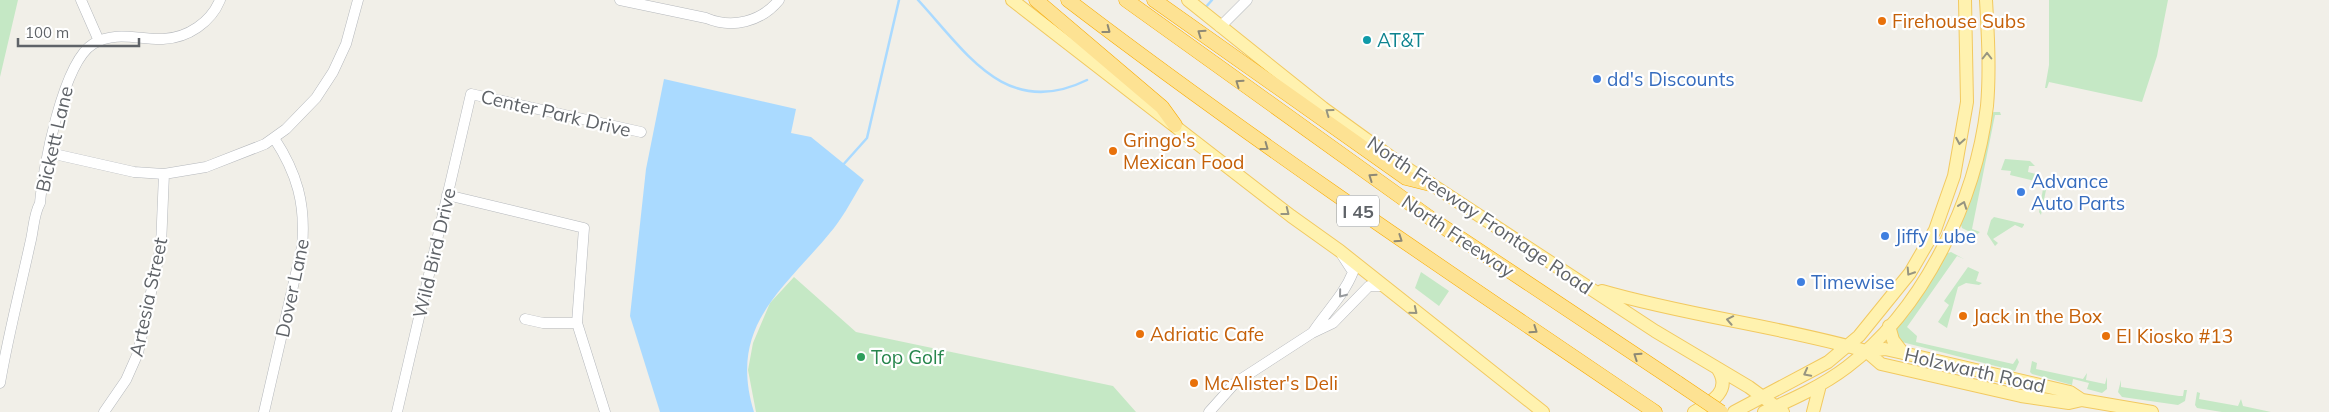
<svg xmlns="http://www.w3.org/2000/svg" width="2329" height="412" font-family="Mulish,sans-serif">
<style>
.green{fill:#c5e8c5}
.water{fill:#aadaff}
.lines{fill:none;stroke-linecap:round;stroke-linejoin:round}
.stream{stroke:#aadaff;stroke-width:2.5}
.minor-casing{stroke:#b5b8bc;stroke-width:11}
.major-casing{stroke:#f2c960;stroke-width:14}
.highway-casing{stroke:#f9ab00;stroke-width:15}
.minor{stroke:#fff;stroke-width:10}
.major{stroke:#fff2af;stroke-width:12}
.highway{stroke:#fde293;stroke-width:14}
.highway-bridge-casing{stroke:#f9ab00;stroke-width:15;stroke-linecap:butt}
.highway-bridge{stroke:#fde293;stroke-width:14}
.oneway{stroke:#8e8975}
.oneway2{stroke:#979581}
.oneway3{stroke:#979a9d}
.food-dot{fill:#e8710a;stroke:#fff;stroke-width:2}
.culture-dot{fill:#0f9aa8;stroke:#fff;stroke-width:2}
.shop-dot{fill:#3f7fe0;stroke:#fff;stroke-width:2}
.leisure-dot{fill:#2e9e5b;stroke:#fff;stroke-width:2}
.labels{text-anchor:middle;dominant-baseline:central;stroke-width:4.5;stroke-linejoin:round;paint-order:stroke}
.shield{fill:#fff;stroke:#8f9295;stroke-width:1}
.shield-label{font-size:18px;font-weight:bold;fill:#5f6368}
.food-label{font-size:19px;fill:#c56008;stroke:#fff;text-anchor:start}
.culture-label{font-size:19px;fill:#0d838f;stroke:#fff;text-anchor:start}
.shop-label{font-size:19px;fill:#366cbe;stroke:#fff;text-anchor:start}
.street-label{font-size:19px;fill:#5f6368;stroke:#fff}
.leisure-label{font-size:19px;fill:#27864d;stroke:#fff;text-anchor:start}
</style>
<rect width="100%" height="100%" fill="#f1efe8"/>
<path class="green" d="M 0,0 L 18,0 L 0,77 Z
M 2049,0 L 2168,0 L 2157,56 L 2142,102 L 2049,82 L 2047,88 L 2045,88 L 2049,65 Z
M 1994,112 L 2000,112 L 2001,115 L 1995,115 L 1972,229 L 1980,232 L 1976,235 L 1962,228 L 1960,222 L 1991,113 Z
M 2005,159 L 2030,161 L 2035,166 L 2029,166 L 2028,172 L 2040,175 L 2047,185 L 2041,215 L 2039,212 L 2044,183 L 2010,175 L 2011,171 L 2001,170 Z
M 1994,217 L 2024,224 L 2024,225 L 2022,228 L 2015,225 L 1993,239 L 1998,243 L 1995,246 L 1987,234 L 1991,220 Z
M 1951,252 L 1964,259 L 1957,256 L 1907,327 L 1917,336 L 1916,342 L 2013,364 L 2017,358 L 2019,362 L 2015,371 L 1898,341 L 1896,326 L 1945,254 Z
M 1968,267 L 1979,272 L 1976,281 L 1982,283 L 1979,285 L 1966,283 L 1958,287 L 1947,328 L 1938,322 L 1949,305 L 1944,301 Z
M 1421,272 L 1449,291 L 1439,306 L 1415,288 Z
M 794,277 L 856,332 L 1113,386 L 1136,412 L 756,412 L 748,370 L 753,343 L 770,303 Z
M 2032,361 L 2037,363 L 2036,369 L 2083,379 L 2087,373 L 2086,380 L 2105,384 L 2107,377 L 2107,389 L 2102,393 L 2087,389 L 2089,383 L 2073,379 L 2072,385 L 2032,374 L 2030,372 Z
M 2121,380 L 2121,387 L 2179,396 L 2183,396 L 2184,390 L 2187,390 L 2185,401 L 2178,405 L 2122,397 L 2118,392 Z
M 2197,392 L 2200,393 L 2199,399 L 2238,406 L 2241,399 L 2243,406 L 2271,412 L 2222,412 L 2197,408 L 2195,405 Z"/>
<path class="water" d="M 664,79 L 796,109 L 791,133 L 811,137 L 864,180 C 854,196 845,214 834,228 C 785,289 727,324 754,412 L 660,412 L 630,316 L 646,169 Z"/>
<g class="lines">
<path class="stream" d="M 918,0 C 966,52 1006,120 1087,80
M 1205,8 L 1212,0
M 842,166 L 867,138 L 899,0"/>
<g class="minor-casing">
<path id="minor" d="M 81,0 L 99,41
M 620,0 L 706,18 C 732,29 761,22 779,0
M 1220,27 L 1247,0
M 50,153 L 134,172 L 164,174 L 206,167 L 265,144 L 286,129 L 316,98 L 333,72 L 346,44 L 358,0
M 447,195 L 584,228 L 577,323 L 605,412
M 525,319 L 543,323 L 577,323
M 1313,332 C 1326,312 1344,295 1353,272 L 1342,255
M 0,383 C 8,336 20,290 30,244 C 34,229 33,216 40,203 C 43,168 63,62 93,44 C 116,30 139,40 163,39 C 188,38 211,22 220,0
M 104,412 L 126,380 L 138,353 L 161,246 L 164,174
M 264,412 L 302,247 C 306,204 297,173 274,138
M 397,412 L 471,94 L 641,132
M 1209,412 L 1235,383 L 1312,333 L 1333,323 L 1369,286 L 1383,286"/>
</g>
<g class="major-casing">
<path id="major" d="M 1012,0 L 1291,216 L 1340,251 L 1543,412
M 1188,0 L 1323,108 L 1399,163 L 1655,331 L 1749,387 L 1783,412
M 1602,291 C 1688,316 1779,326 1866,351 L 1885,349 L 1903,353 L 2070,392 L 2082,400
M 1889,326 L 1893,340 L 1903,353
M 1866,351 L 1881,364 L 2021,396 L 2069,403 L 2082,400 L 2152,412
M 1694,412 C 1712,402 1733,390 1717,368
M 1734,412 L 1828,362 L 1859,336 L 1910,273 L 1935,230 L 1954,176 L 1967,102 L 1965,0
M 1764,412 C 1793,399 1822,386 1847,367 C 1924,309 1976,200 1987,106 C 1990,72 1988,35 1986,0
M 1813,412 L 1820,385"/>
</g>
<g class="highway-casing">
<path id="highway" d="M 1036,0 L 1162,107 L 1175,125
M 1068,0 C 1258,145 1457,278 1655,412
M 1126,0 L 1433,220 L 1678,383
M 1154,0 L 1406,178 L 1430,184"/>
</g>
<use href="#minor" class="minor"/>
<use href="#major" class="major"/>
<use href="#highway" class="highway"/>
<g class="highway-bridge-casing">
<path id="highway-bridge" d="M 1678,383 L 1721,412"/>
</g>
<use href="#highway-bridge" class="highway-bridge"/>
</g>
<defs><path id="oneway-chevron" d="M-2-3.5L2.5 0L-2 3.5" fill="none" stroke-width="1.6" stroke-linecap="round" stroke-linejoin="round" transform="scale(1.25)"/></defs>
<g class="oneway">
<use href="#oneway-chevron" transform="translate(1107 30) rotate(37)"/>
<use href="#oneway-chevron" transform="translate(1201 33) rotate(-145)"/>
<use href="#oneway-chevron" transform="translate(1239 83) rotate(-145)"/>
<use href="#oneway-chevron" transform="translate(1265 147) rotate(36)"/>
<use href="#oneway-chevron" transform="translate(1372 177) rotate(-145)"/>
<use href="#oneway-chevron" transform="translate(1399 239) rotate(34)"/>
<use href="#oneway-chevron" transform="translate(1534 330) rotate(34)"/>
<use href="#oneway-chevron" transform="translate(1637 356) rotate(-146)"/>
</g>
<g class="oneway2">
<use href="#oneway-chevron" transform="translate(1987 56) rotate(-90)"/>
<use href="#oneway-chevron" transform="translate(1329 112) rotate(-144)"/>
<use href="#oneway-chevron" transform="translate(1960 141) rotate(100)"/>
<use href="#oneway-chevron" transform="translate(1963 205) rotate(-70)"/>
<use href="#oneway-chevron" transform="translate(1286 212) rotate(38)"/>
<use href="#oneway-chevron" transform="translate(1910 272) rotate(123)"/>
<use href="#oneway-chevron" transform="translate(1414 311) rotate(39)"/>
<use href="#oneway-chevron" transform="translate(1730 320) rotate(-169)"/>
<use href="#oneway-chevron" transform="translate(1807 373) rotate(152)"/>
</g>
<use class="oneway3" href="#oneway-chevron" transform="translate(1342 294) rotate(129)"/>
<g class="food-dot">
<circle cx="1882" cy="21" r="5"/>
<circle cx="1113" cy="151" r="5"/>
<circle cx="1963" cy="316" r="5"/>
<circle cx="1140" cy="334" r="5"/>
<circle cx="2106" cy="336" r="5"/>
<circle cx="1194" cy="383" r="5"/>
</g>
<circle class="culture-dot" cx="1367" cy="40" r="5"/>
<g class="shop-dot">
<circle cx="1597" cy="79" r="5"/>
<circle cx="2021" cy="192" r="5"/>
<circle cx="1885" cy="236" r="5"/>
<circle cx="1801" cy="282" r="5"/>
</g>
<circle class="leisure-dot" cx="861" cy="357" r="5"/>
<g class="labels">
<rect class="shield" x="1337" y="195.5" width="42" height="31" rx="4"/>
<g class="shield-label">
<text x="1358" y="211">I 45</text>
</g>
<g class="food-label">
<text x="1892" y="21">Firehouse Subs</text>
<text x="1123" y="140">Gringo's<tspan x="1123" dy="22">Mexican Food</tspan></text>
<text x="1973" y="316">Jack in the Box</text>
<text x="1150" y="334">Adriatic Cafe</text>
<text x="2116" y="336">El Kiosko #13</text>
<text x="1204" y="383">McAlister's Deli</text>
</g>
<g class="culture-label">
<text x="1377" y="40">AT&amp;T</text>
</g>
<g class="shop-label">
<text x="1607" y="79">dd's Discounts</text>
<text x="2031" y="181">Advance<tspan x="2031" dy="22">Auto Parts</tspan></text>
<text x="1895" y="236">Jiffy Lube</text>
<text x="1811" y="282">Timewise</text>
</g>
<g class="street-label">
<text transform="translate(556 113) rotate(13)">Center Park Drive</text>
<text transform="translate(54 139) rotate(-77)">Bickett Lane</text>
<text transform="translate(1480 215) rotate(34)">North Freeway Frontage Road</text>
<text transform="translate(1458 236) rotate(34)">North Freeway</text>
<text transform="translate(434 253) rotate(-77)">Wild Bird Drive</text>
<text transform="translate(292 288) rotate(-78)">Dover Lane</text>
<text transform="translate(148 297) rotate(-78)">Artesia Street</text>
<text transform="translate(1975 370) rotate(13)">Holzwarth Road</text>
</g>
<g class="leisure-label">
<text x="871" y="357">Top Golf</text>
</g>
</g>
<path d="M18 38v8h121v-8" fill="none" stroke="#5f6368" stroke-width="2.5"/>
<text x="25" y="38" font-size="15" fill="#5f6368" stroke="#ffffff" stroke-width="4" paint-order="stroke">100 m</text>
</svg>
